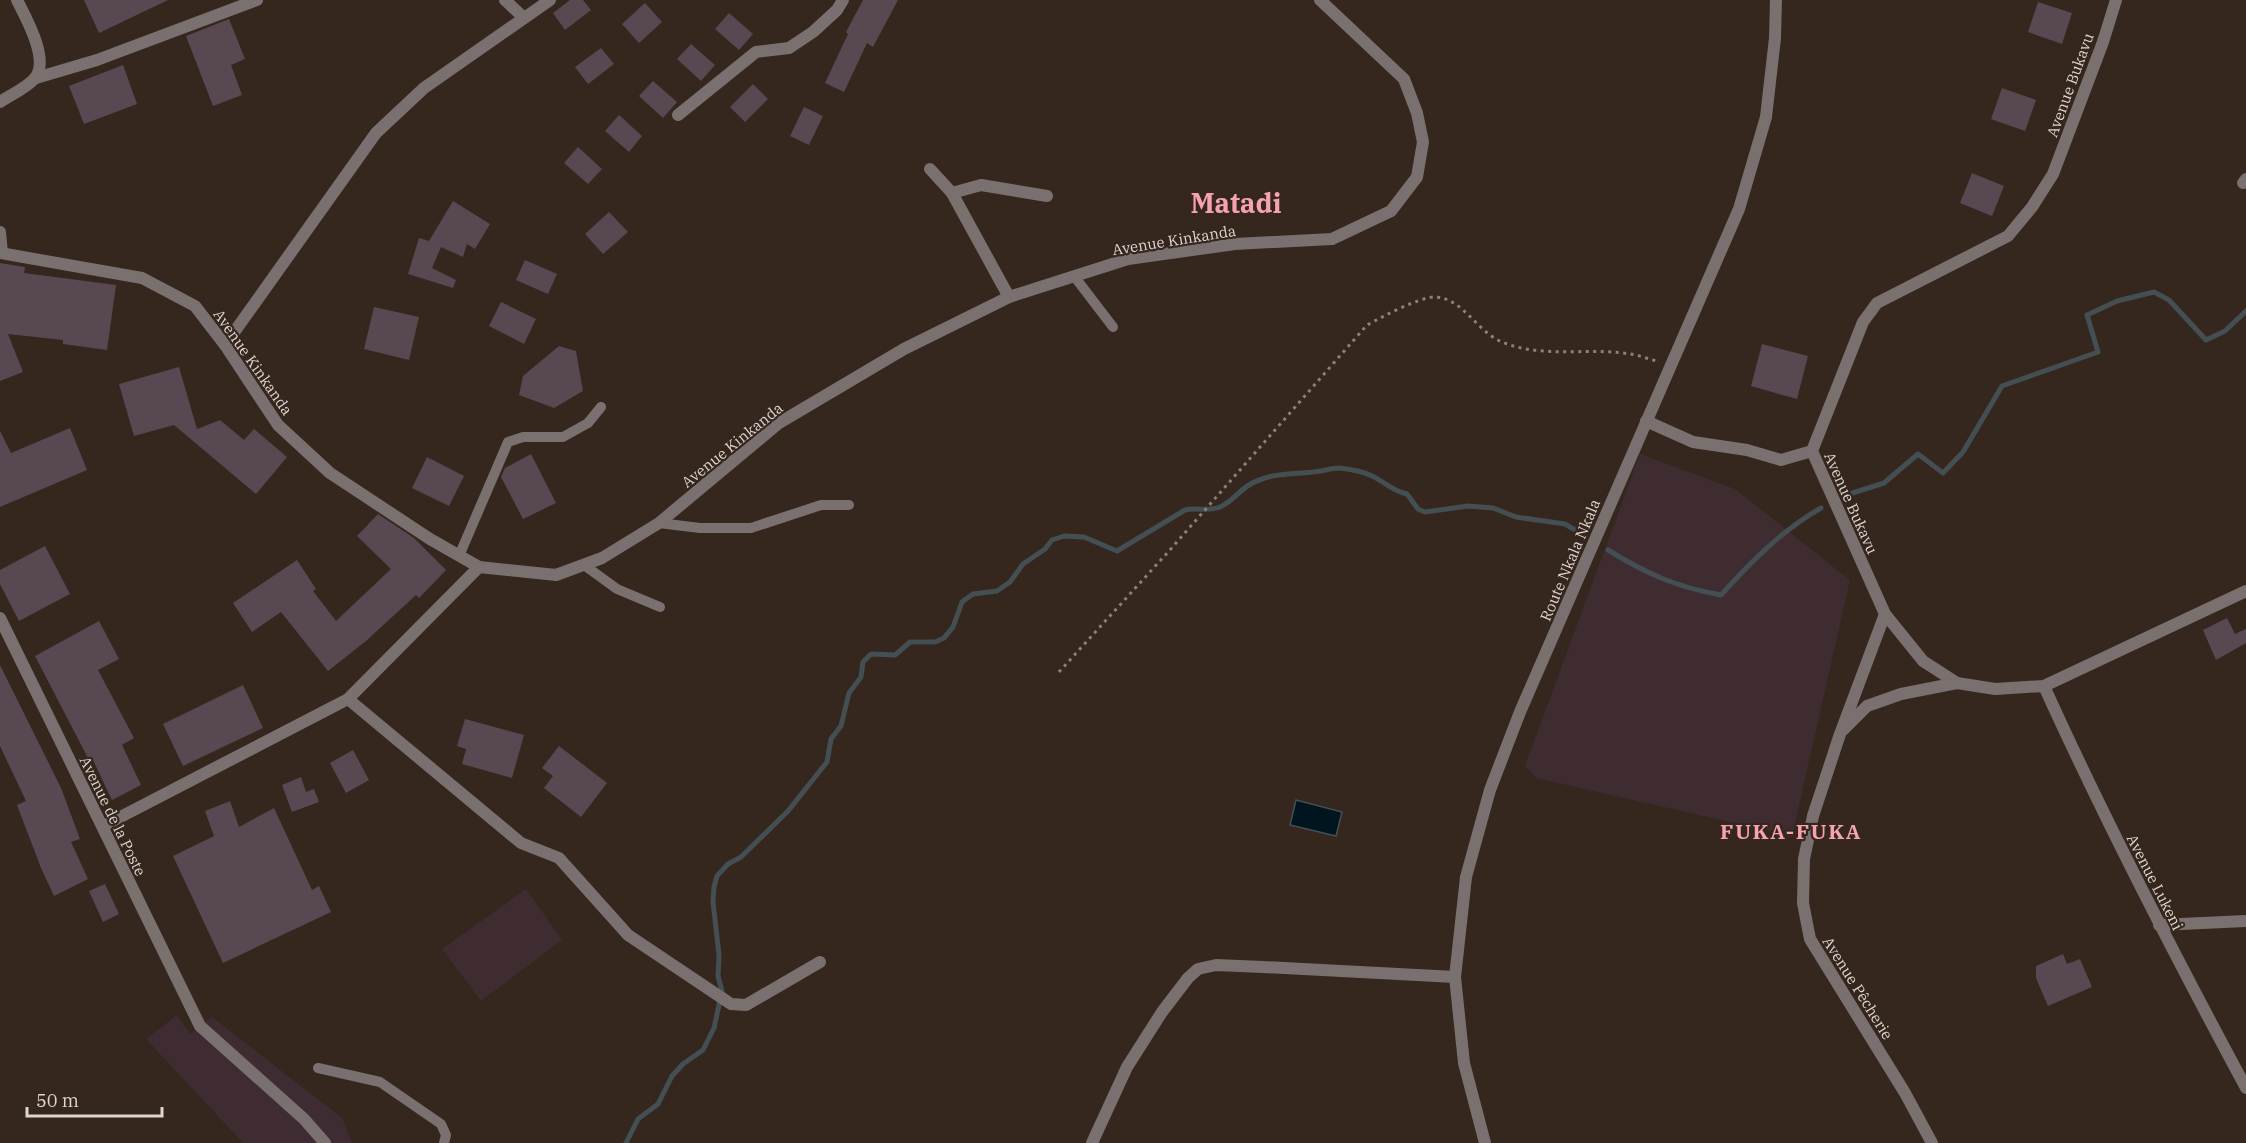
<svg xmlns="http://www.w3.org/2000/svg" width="2246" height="1143" viewBox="0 0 2246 1143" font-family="'IBM Plex Serif',serif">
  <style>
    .commercial { fill: #3f2c31 }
    .industrial { fill: #3f2c33 }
    .water { fill: #00151e; stroke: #434f53; stroke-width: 1.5 }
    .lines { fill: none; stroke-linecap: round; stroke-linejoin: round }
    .stream { stroke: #434f53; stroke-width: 5 }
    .building { fill: #584851 }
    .path { stroke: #8c817a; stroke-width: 3; stroke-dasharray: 3 4.5; stroke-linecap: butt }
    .lane { stroke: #7a7070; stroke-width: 10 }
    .street { stroke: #7a7070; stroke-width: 12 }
    .labels { text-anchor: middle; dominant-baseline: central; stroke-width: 4.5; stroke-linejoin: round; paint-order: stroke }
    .street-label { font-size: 15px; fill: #dfd6d0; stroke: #35271e }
    .district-label { font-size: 21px; font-weight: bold; letter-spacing: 1.5px; fill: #f7a3af; stroke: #35271e }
    .town-label { font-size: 27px; font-weight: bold; fill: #f7a3af; stroke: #35271e }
  </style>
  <rect width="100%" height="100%" fill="#35271e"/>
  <g class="commercial">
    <path d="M1640 454 1735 489 1850 580 1792 836 1536 778 1525 766Z"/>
    <path d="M526 889 562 940 481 1001 442 949Z"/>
  </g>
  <path class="industrial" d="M177 1015 190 1034 212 1017 342 1118 352 1143H243L146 1039Z"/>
  <path class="water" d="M1296 800 1342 812 1336 836 1290 825Z"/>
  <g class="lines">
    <g class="stream">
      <path d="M1843 496 1884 483 1918 454 1943 473 1963 452 2002 386 2098 352 2087 315 2117 301 2154 292 2169 300 2206 340 2225 331 2246 311"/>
      <path d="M1608 550C1647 574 1676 587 1721 595 1751 562 1782 530 1821 508"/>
      <path d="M626 1143 638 1119 658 1104 672 1076 683 1064 703 1050 714 1028 722 991 718 976 719 955 713 902 714 887 717 876 728 864 741 857 788 811 827 762 831 739 841 726 849 693 861 677 863 662 871 654 895 655 910 642H935L944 638 953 627 962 602 973 594 997 591 1010 582 1023 564 1045 549 1052 540 1064 536 1084 537 1117 551 1185 510C1197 507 1208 512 1220 507 1232 502 1239 491 1249 485 1272 471 1296 475 1321 471 1327 470 1332 468 1339 468 1348 469 1362 471 1370 475 1384 481 1392 491 1407 494L1418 509 1425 512 1468 506 1493 508 1516 517 1565 524 1580 533"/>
    </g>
  </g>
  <g class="building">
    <path d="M84 0H168L99 33Z"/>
    <path d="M570 0H583L591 10 565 30 553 13Z"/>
    <path d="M863 0H898L873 47 867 43 844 92 825 83 848 34 846 32Z"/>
    <path d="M2038 2 2072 13 2062 44 2028 32Z"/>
    <path d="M645 3 662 22 639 43 622 24Z"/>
    <path d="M729 13 753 34 739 50 715 29Z"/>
    <path d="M229 19 245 59 231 65 242 95 213 106 186 36Z"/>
    <path d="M691 44 715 65 701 81 677 59Z"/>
    <path d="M601 48 614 64 588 84 575 67Z"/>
    <path d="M123 65 137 104 84 124 69 86Z"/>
    <path d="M653 81 677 102 663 118 639 96Z"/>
    <path d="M753 84 768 99 745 122 730 107Z"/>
    <path d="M2002 88 2036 100 2025 131 1991 119Z"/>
    <path d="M804 107 823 116 809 145 790 136Z"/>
    <path d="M619 115 642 136 629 152 605 131Z"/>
    <path d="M578 147 602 169 588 184 564 163Z"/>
    <path d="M1972 173 2004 186 1992 216 1960 203Z"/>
    <path d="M453 201 490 224 475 249 467 244 463 257 441 247 432 268 456 280 453 288 408 274 419 238 429 241Z"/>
    <path d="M609 212 628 232 603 254 585 234Z"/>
    <path d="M525 260 557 274 548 294 516 280Z"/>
    <path d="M0 263 25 267 24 273 116 285 107 350 63 344V340L8 334 23 372 0 381Z"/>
    <path d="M501 302 536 319 524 344 489 326Z"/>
    <path d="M374 307 419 317 409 360 364 349Z"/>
    <path d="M1762 344 1808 356 1797 399 1751 386Z"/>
    <path d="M559 346 576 351 583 391 554 408 519 395 523 376Z"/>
    <path d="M179 367 197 429 220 420 244 440 254 429 287 457 256 494 174 425 134 436 119 384Z"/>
    <path d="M70 428 87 470 0 507V431L11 453Z"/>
    <path d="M531 454 556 503 523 519 501 477 505 468Z"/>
    <path d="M427 457 464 476 449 506 412 488Z"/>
    <path d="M378 514 414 538 446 570 419 598 416 595 366 641 328 671 281 612 252 632 233 603 297 560 316 589 313 591 336 621 391 569 357 536Z"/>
    <path d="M45 546 70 594 19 621 0 584V570Z"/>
    <path d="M2227 618 2235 634 2246 629V643L2216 660 2203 630Z"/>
    <path d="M99 621 119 659 98 670 134 738 122 745 141 785 112 800 93 760 90 762 35 656Z"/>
    <path d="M0 665 61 788 80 839 71 842 88 879 54 896 41 868 17 805 26 801 0 746Z"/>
    <path d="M243 685 263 728 183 766 163 724Z"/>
    <path d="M465 719 524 735 512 778 462 764 466 749 457 746Z"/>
    <path d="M559 746 607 783 581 817 544 788 553 776 542 768Z"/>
    <path d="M353 750 369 780 346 793 330 763Z"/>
    <path d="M301 777 306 792 314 789 319 802 292 812 282 785Z"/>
    <path d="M230 801 239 827 274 808 312 890 319 886 331 912 223 963 173 856 214 836 205 811Z"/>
    <path d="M105 884 119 914 103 922 89 891Z"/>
    <path d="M2063 954 2067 964 2080 959 2092 987 2048 1006 2036 978V966Z"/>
  </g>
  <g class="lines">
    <path class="path" d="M1059 672 1169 551 1367 325C1382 317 1419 297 1435 297 1463 298 1476 331 1502 342 1542 359 1589 347 1630 354 1639 355 1648 359 1657 361"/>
    <g class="lane">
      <path d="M1074 276 1113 327"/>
      <path d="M659 523 700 528H751L821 505H849"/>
      <path d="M459 556 508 442 523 437H563L588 423 601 407"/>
      <path d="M584 565 617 589 660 607"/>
      <path d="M318 1068 380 1082 441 1124 446 1135 444 1143"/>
    </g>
    <g class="street">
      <path d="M505 0 523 17"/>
      <path d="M2116 0 2103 42 2053 174 2032 207 2008 236 1877 303 1863 322 1812 451 1885 614 1923 661 1957 683 1995 689 2044 686 2246 591"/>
      <path d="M36 78 97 60 257 0"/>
      <path d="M0 102C10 95 27 88 35 78 50 60 26 18 17 0"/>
      <path d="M678 115 756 52 789 48 813 32 837 10 843 0"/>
      <path d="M930 169 952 193 1009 297"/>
      <path d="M2243 183 2246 179"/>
      <path d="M952 193 981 185 1047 196"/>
      <path d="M0 232 2 253"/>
      <path d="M0 253 142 278 195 306 225 345 278 425 330 473 430 539 479 567 556 575 602 558 659 523 779 423 904 349 1009 297 1128 259 1235 244 1332 239 1391 211 1417 177 1423 142 1417 113 1404 79 1320 0"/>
      <path d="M225 345 376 133 424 88 550 0"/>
      <path d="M1646 421 1693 442 1747 450 1781 460 1812 451"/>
      <path d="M1885 614 1840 734 1813 816 1804 859 1803 903 1810 939 1905 1093 1932 1143"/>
      <path d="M0 618 200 1026 304 1119 325 1143"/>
      <path d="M2044 686C2106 823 2175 956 2246 1088"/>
      <path d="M348 699 521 843 559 858 628 935 731 1004 746 1005 820 962"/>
      <path d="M1843 730 1867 706 1901 694 1957 683"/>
      <path d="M103 826 348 699 479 567"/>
      <path d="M2159 925 2246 921"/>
      <path d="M1092 1143 1127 1067 1162 1012 1188 978 1198 969 1216 965 1263 967 1455 977"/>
      <path d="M1485 1143 1464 1063 1455 977 1466 877 1490 790 1520 712 1739 209 1766 117 1775 38 1776 0"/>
    </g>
  </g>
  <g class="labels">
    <g class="street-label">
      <text transform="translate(2070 85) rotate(-70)">Avenue Bukavu</text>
      <text transform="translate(1174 240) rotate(-9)">Avenue Kinkanda</text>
      <text transform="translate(253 362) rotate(55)">Avenue Kinkanda</text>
      <text transform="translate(732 445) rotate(-39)">Avenue Kinkanda</text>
      <text transform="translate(1851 503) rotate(66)">Avenue Bukavu</text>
      <text transform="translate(1570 560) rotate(-67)">Route Nkala Nkala</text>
      <text transform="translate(113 816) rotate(64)">Avenue de la Poste</text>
      <text transform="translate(2155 882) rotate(63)">Avenue Lukeni</text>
      <text transform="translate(1858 988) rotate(58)">Avenue Pêcherie</text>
    </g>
    <g class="district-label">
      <text x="1791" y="831">FUKA-FUKA</text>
    </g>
    <g class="town-label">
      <text x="1236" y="202">Matadi</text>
    </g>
  </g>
  <path d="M27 1107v9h135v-9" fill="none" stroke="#dfd6d0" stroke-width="3"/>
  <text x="36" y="1107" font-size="18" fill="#dfd6d0" stroke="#35271e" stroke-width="4.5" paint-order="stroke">50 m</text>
</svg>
